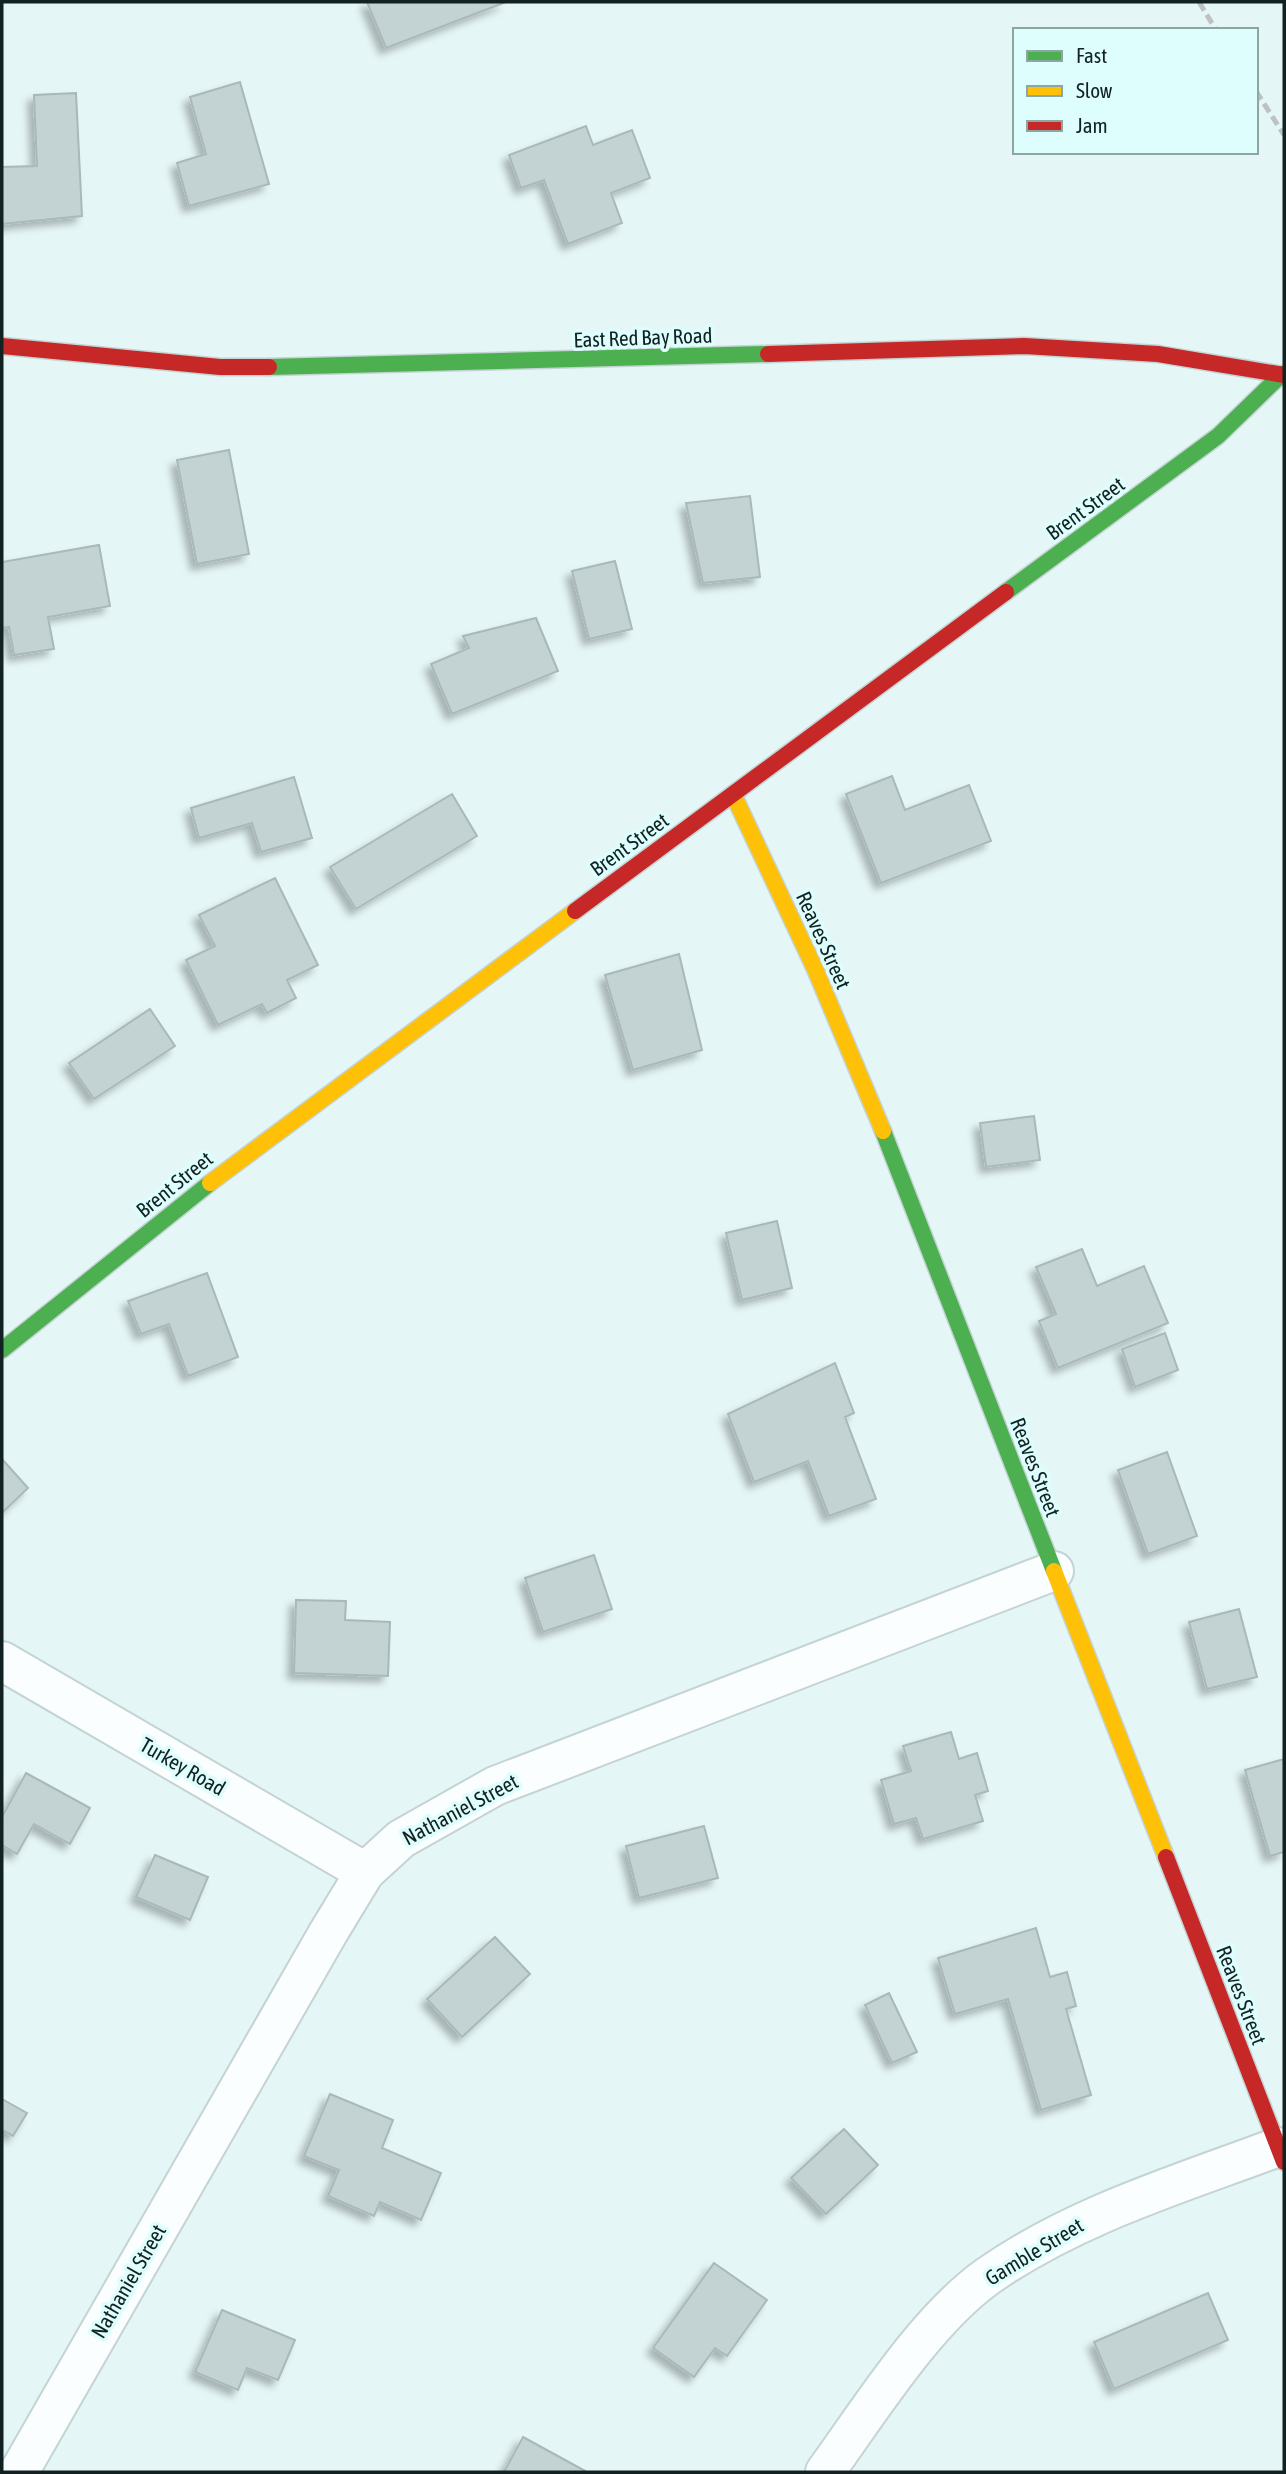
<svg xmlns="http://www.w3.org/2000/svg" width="1286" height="2474" viewBox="0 0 1286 2474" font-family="'Asap Condensed',sans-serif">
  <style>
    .building { fill: #c3d2d2; stroke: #a9b8b8; stroke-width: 2; filter: url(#shadow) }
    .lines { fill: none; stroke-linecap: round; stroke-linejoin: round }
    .street-casing { stroke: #c4d3d3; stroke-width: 42 }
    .fast-casing { stroke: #c4d3d3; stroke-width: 19 }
    .slow-casing { stroke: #c4d3d3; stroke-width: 19 }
    .jam-casing { stroke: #c4d3d3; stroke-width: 19 }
    .street { stroke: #fbfefe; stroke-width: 38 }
    .fast { stroke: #4caf50; stroke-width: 16 }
    .slow { stroke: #ffc107; stroke-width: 16 }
    .jam { stroke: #c62828; stroke-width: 16 }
    .rail { stroke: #bdc1c1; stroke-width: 5; stroke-dasharray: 10 5; stroke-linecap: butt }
    .labels { text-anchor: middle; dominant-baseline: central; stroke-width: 7; stroke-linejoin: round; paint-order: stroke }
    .street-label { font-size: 21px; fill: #122122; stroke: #ddfefd }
  </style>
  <defs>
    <filter id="shadow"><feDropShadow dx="-6" dy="6" stdDeviation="3.5" flood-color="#0004"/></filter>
  </defs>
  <rect width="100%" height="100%" fill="#e5f6f6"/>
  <g class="building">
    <path d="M367 2H506L386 48Z"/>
    <path d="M240 82 269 184 189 206 177 163 206 154 190 97Z"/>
    <path d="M76 93 82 216 2 224V167L37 166 34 95Z"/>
    <path d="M586 126 593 145 632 130 650 178 611 193 622 223 568 244 544 180 521 188 509 155Z"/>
    <path d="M229 450 249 554 197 564 177 460Z"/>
    <path d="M750 496 760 577 703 583 686 503Z"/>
    <path d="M99 545 110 606 48 617 54 649 14 655 9 627 2 628V562Z"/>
    <path d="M615 561 632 629 589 639 572 571Z"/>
    <path d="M536 618 558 671 452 714 431 664 469 648 463 636Z"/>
    <path d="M892 776 905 810 969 785 991 841 881 883 846 794Z"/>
    <path d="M294 777 312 838 261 852 252 823 199 838 191 808Z"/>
    <path d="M452 794 477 836 356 909 330 867Z"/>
    <path d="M275 878 318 965 287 980 296 998 267 1013 262 1004 218 1025 186 960 215 946 199 915Z"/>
    <path d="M679 954 702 1050 633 1070 605 975Z"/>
    <path d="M150 1009 175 1046 94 1099 69 1063Z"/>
    <path d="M1034 1116 1040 1160 986 1167 980 1123Z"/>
    <path d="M777 1221 792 1288 742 1300 726 1233Z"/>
    <path d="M1082 1249 1097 1286 1144 1266 1168 1323 1058 1368 1039 1321 1056 1314 1036 1267Z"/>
    <path d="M207 1273 238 1357 188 1376 169 1324 141 1334 128 1301Z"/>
    <path d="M1165 1333 1178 1370 1135 1387 1122 1349Z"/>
    <path d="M835 1363 854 1413 845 1417 876 1499 829 1516 808 1461 754 1482 728 1414Z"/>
    <path d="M1167 1452 1197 1536 1148 1554 1118 1470Z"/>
    <path d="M2 1459 28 1488 2 1513Z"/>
    <path d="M594 1555 612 1609 543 1632 525 1578Z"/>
    <path d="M296 1600 346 1601 345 1620 390 1622 388 1676 294 1673Z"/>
    <path d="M1239 1609 1257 1677 1207 1689 1189 1622Z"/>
    <path d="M951 1732 959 1759 977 1753 988 1791 975 1795 983 1821 923 1839 916 1818 894 1824 881 1780 911 1771 903 1746Z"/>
    <path d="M1284 1759V1852L1270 1856 1245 1770Z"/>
    <path d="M26 1773 90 1808 70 1844 34 1824 17 1854 2 1845V1817Z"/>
    <path d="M704 1826 718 1878 639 1898 626 1846Z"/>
    <path d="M155 1855 208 1877 190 1920 136 1897Z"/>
    <path d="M1036 1928 1050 1977 1067 1972 1076 2006 1066 2009 1091 2095 1041 2110 1008 1999 955 2014 938 1958Z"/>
    <path d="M495 1937 530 1974 462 2037 427 1999Z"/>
    <path d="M889 1993 917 2052 892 2063 865 2005Z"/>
    <path d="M330 2094 393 2120 382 2148 441 2173 421 2220 380 2202 374 2216 328 2196 339 2170 304 2156Z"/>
    <path d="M2 2099 27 2113 13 2136 2 2130Z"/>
    <path d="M844 2129 878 2165 826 2214 791 2178Z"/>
    <path d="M714 2263 767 2300 727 2356 715 2348 694 2377 653 2348Z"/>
    <path d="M1208 2293 1228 2340 1114 2389 1094 2342Z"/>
    <path d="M222 2310 295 2340 278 2380 247 2368 238 2390 195 2372Z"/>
    <path d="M523 2437 587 2472H504Z"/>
  </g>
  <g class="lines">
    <defs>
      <g id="street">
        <path d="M2 1661 365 1872"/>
        <path d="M19 2472 328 1933 365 1872 401 1839 495 1786 1054 1571"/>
        <path d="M825 2472C870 2410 925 2321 988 2276 1075 2215 1180 2184 1278 2147"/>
      </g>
      <g id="fast">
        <path d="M269 367 768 354"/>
        <path d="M1006 592 1218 436 1282 374"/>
        <path d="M883 1131 1054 1571"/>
        <path d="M2 1350 210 1183"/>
      </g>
      <g id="slow">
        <path d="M733 794 815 969 883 1131"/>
        <path d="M210 1183 575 911"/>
        <path d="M1054 1571 1166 1857"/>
      </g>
      <g id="jam">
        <path d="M2 346 220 367H269"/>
        <path d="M768 354 1024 346 1158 354 1284 375"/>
        <path d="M575 911 1006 592"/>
        <path d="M1166 1857 1284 2162"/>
      </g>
    </defs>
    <use href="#street" class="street-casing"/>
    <use href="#fast" class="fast-casing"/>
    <use href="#slow" class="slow-casing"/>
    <use href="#jam" class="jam-casing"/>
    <use href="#street" class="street"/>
    <use href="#fast" class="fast"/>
    <use href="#slow" class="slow"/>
    <use href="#jam" class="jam"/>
    <g class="rail">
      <path d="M1199 2 1216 30"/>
      <path d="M1256 91 1284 135"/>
    </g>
  </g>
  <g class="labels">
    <g class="street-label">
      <text transform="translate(643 337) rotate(-2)">East Red Bay Road</text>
      <text transform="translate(1085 508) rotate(-36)">Brent Street</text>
      <text transform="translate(629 844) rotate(-36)">Brent Street</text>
      <text transform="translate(824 940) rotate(66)">Reaves Street</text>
      <text transform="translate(174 1184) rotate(-39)">Brent Street</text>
      <text transform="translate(1036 1467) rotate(69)">Reaves Street</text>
      <text transform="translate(183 1766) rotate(30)">Turkey Road</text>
      <text transform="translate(460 1809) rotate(-28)">Nathaniel Street</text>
      <text transform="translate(1242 1995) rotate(69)">Reaves Street</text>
      <text transform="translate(1034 2251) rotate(-31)">Gamble Street</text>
      <text transform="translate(128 2281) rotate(-60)">Nathaniel Street</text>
    </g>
  </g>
  <rect width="1286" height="2474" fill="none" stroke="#122122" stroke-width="7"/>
  <rect x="1013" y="28" width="245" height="126" fill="#ddfefd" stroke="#8ca6a5" stroke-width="2"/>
  <rect x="1027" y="51" width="35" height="10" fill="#4caf50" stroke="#8ca6a5" stroke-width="2"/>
  <text x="1076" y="63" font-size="21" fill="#122122">Fast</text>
  <rect x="1027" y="86" width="35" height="10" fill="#ffc107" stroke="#8ca6a5" stroke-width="2"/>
  <text x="1076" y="98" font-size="21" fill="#122122">Slow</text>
  <rect x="1027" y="121" width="35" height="10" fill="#c62828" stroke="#8ca6a5" stroke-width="2"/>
  <text x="1076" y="133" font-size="21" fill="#122122">Jam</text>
</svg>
